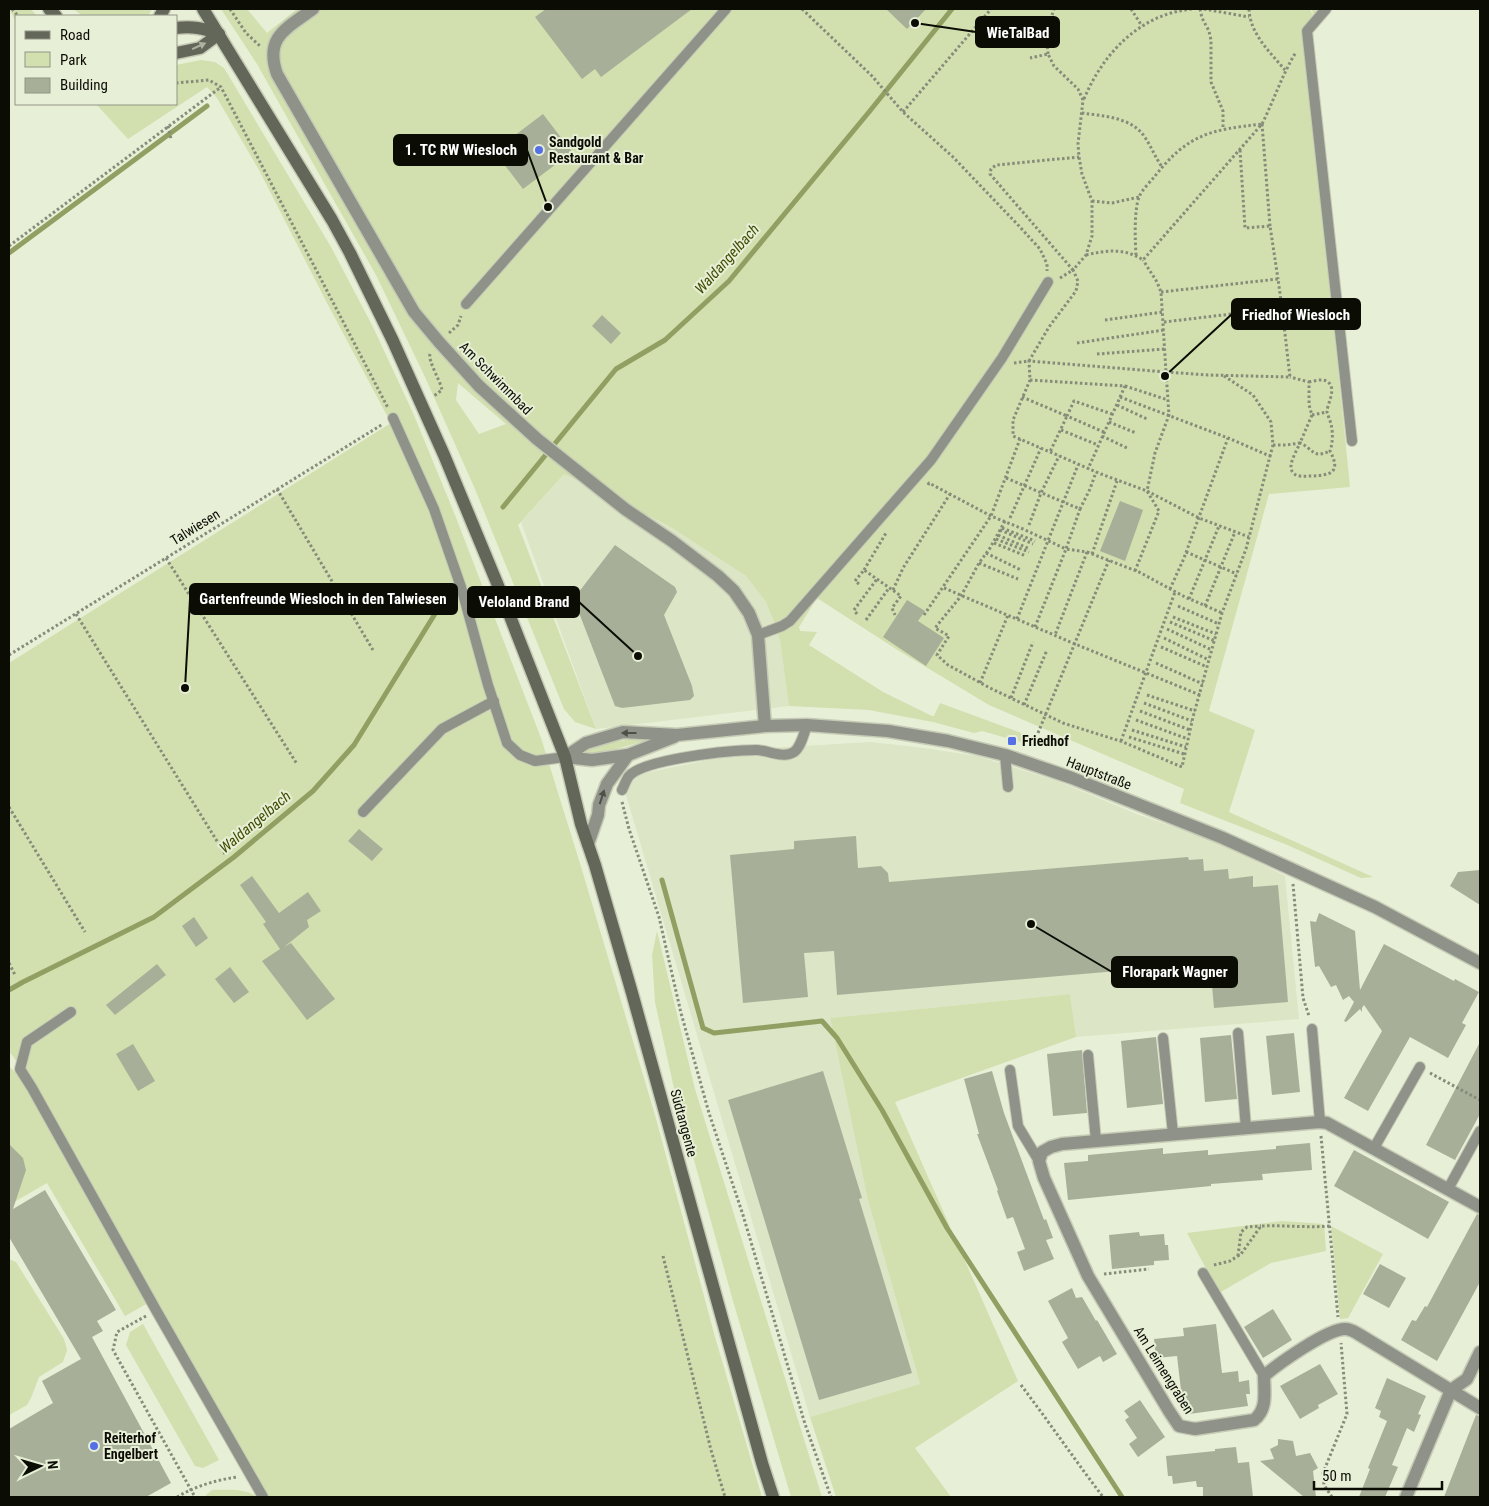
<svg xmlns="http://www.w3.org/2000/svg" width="1489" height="1506" viewBox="0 0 1489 1506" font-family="'Roboto Condensed',sans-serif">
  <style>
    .built { fill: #dce5c5 }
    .green { fill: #d2dfae; fill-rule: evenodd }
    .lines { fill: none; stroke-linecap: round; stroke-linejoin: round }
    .stream { stroke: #91a062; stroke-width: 5 }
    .building { fill: #a8af98 }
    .service-casing { stroke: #c5cbb5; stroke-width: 12 }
    .minor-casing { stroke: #c5cbb5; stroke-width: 15 }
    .tertiary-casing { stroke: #c5cbb5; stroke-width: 15 }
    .secondary-casing { stroke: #c5cbb5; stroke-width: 15 }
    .path { stroke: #868b7a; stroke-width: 3; stroke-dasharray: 2.5 2.5; stroke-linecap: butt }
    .service { stroke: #8f9288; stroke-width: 10 }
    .minor { stroke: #8f9288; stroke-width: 12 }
    .tertiary { stroke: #8f9288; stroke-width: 12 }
    .secondary { stroke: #636759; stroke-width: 12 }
    .oneway { fill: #acb29e }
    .oneway2 { fill: #4d5046 }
    .poi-dot { fill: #5570e6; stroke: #e8efd7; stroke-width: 2 }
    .labels { text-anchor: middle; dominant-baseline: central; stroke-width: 4; stroke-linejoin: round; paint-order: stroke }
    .poi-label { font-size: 14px; font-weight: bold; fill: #0b0d05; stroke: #e8efd7; text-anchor: start }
    .street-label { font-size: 14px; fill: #0b0d05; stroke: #e8efd7 }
    .water-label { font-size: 15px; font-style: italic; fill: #3f4c00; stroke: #e8efd7 }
    .leader { fill: none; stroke: #0b0d05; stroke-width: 2 }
    .callout-dot { fill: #0b0d05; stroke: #e8efd7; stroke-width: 2 }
    .callout { fill: #0b0d05; stroke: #0b0d05; stroke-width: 2 }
    .callout-label { font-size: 15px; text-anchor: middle; font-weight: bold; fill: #fff }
  </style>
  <rect width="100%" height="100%" fill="#e8efd7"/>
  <g class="built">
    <path d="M564 474 669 526 746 576 766 602 774 622 780 640 789 706 596 729 521 522Z"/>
    <path d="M871 742 924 748 977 756 1016 768 1060 782 1139 815 1218 842 1285 876 1299 1019 1076 1037 1070 994 830 1018 868 1200 920 1384 810 1417 626 795 630 776 767 748Z"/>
  </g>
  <g class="green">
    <path d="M9 9H31L37 16H16V21Z"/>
    <path d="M73 9H152L148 16H83Z"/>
    <path d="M221 9H247L267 33 297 9H1310L1313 16 1312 9H1322L1305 42 1350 487 1269 494 1209 711 1255 730 1229 812 1373 877 1361 878 1285 844 1180 803 1184 789 989 705 896 649 817 598 799 627 800 631 817 632 809 645 883 692 932 716H934L940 703 1024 734 1021 742 982 731 974 733 933 722 869 710 789 706 780 640 774 622 766 602 746 576 669 526 564 474 518 525 596 729 575 722 564 709 475 489 425 377 376 275 257 64ZM458 383 506 424 479 434 456 400Z"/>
    <path d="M201 60 215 62 224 68 331 247 373 327 413 413 455 515 541 738 582 870 655 1115 715 1337 762 1497H267L35 1087 9 1051V663L391 423 327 303 259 170 217 98 207 87 128 139 96 104H176V65Z"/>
    <path d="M647 737 648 740 599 754H585V751L590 745Z"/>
    <path d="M657 931 695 1089 822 1497H791L733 1301 673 1084 655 1002 652 955Z"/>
    <path d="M1070 994 1076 1037 895 1102 1018 1381 915 1448 951 1497H836L810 1417 920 1384 868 1200 830 1018Z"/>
    <path d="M9 1066 19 1076 148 1303 125 1316 47 1183 9 1205Z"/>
    <path d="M1282 1221 1324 1224 1326 1251 1271 1263 1219 1293 1187 1233Z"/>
    <path d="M1331 1226 1383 1254 1348 1318 1340 1319Z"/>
    <path d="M9 1259 16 1262 64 1339 67 1350 63 1362 39 1377 31 1398 27 1405 9 1415Z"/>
    <path d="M143 1324 219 1460 203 1468 195 1466 126 1345 130 1332Z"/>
    <path d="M212 1490C227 1490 245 1488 257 1497H207L206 1495Z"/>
  </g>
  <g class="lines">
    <g class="stream">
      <path d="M9 253 207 106"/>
      <path d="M503 507 616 369 665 340 729 281 869 112 952 9"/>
      <path d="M662 880 703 1028 714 1033 822 1021 837 1038 882 1110 947 1228 1122 1497"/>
      <path d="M9 990 23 982 154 917 234 857 313 791 354 745 446 596"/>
    </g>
  </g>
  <g class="building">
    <path d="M546 9H692L601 77 595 69 582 79 535 17Z"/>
    <path d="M886 9H926L907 29Z"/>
    <path d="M543 114 572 152 523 189 494 151Z"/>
    <path d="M602 315 621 333 611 344 592 326Z"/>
    <path d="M1120 501 1143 510 1125 561 1100 551Z"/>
    <path d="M615 545 675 587 677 592 664 615 692 686 694 696 690 700 622 708 615 706 576 605 575 597Z"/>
    <path d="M907 600 925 611 918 621 944 638 926 666 883 637Z"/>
    <path d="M359 829 383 849 372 861 348 841Z"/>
    <path d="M856 836 858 868 881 866 888 873 889 882 1188 857 1189 860 1203 859 1204 871 1228 869 1229 879 1253 876V887L1278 885 1288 1002 1214 1008 1210 963 837 995 834 951 804 953 808 997 743 1003 730 855 794 849V841Z"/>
    <path d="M1480 870V905L1450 886 1458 872Z"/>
    <path d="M252 876 279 913 308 892 321 911 307 920 309 927 284 947 291 943 335 999 307 1020 262 961 280 949 263 924 266 922 240 885Z"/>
    <path d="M1319 913 1355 931 1360 990 1384 944 1454 981 1455 979 1479 992 1462 1023 1466 1025 1448 1058 1410 1037 1368 1111 1344 1098 1382 1031 1364 1005 1362 1008V1012L1360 1009 1346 1022 1344 1021 1354 1002 1349 996 1343 1000 1336 985 1331 987 1319 966 1315 967 1310 921 1316 922Z"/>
    <path d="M194 917 208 938 196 947 182 926Z"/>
    <path d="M157 964 166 975 115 1015 106 1005Z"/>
    <path d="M230 967 249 992 234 1003 215 979Z"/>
    <path d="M1294 1033 1300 1092 1272 1095 1266 1036Z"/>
    <path d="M1231 1035 1237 1099 1205 1102 1200 1038Z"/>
    <path d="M1156 1037 1163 1104 1127 1108 1121 1041Z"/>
    <path d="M1480 1042V1114L1455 1160 1426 1145Z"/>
    <path d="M133 1044 155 1081 138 1091 116 1054Z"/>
    <path d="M1082 1050 1087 1113 1053 1116 1047 1054Z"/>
    <path d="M823 1071 862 1198 859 1199 912 1373 819 1400 728 1100Z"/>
    <path d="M992 1071 1004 1113 1044 1220 1046 1219 1053 1238 1046 1240 1054 1259 1024 1271 1017 1252 1025 1249 1013 1217 1007 1219 997 1191 998 1190 977 1134H979L964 1079Z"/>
    <path d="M1310 1143 1312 1170 1262 1174 1263 1180 1211 1184V1186L1068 1200 1064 1163 1088 1161V1155L1163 1148V1154L1208 1150V1155L1276 1149V1146Z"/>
    <path d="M9 1144 23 1158 26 1170 13 1209 45 1190 116 1310 97 1321 103 1331 92 1337 171 1483 146 1497H9V1429L53 1403 42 1381 81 1359 9 1237Z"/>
    <path d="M1354 1150 1449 1202 1428 1239 1334 1186Z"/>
    <path d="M1477 1214 1480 1215V1282L1437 1361 1401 1340 1412 1320 1416 1321 1425 1306 1427 1307Z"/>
    <path d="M1139 1232 1140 1236 1164 1234 1165 1245H1168L1169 1260 1154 1261V1265L1112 1269 1109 1235Z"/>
    <path d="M1380 1264 1406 1278 1389 1308 1363 1294Z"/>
    <path d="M1072 1288 1076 1298 1082 1297 1096 1321 1097 1320 1117 1354 1103 1362 1100 1356 1078 1369 1062 1342 1068 1338 1048 1301Z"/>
    <path d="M1273 1309 1292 1340 1263 1358 1244 1327Z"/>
    <path d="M1216 1324 1222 1373 1238 1371 1239 1382 1249 1380 1250 1394H1246L1248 1406 1189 1414 1187 1398 1182 1399 1177 1356 1156 1358 1154 1339 1184 1336 1183 1328Z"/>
    <path d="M1320 1364 1338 1394 1318 1405 1319 1408 1300 1419 1280 1386Z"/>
    <path d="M1387 1378 1426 1396 1418 1414 1421 1415 1414 1432 1407 1428 1392 1465 1398 1467 1385 1497H1359L1370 1469 1368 1468 1387 1421 1379 1417 1381 1411 1375 1408Z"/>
    <path d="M1140 1400 1165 1437 1138 1457 1129 1444 1137 1438 1125 1420 1129 1417 1124 1411Z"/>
    <path d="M1476 1415 1480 1416V1497H1444Z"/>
    <path d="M1278 1439 1293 1441 1296 1456 1310 1453 1318 1468 1313 1471 1316 1497H1304L1260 1461 1274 1459 1270 1449 1278 1445Z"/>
    <path d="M1236 1447 1238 1463 1249 1462 1253 1497H1203V1487H1197L1196 1481 1173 1484 1172 1476H1168L1166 1456 1215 1451V1449Z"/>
  </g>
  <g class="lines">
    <defs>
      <g id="service">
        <path d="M1326 9 1307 31 1352 441"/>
        <path d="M466 304 726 9"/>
        <path d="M393 418 434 509 461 587 488 685 507 743 520 755 535 761 565 757"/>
        <path d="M758 635 782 626 790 621 931 460 1002 358 1048 282"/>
        <path d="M1005 755 1008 787"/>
        <path d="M622 790C624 786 626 780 629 776 644 759 732 750 756 750 768 750 783 759 794 752 801 747 804 733 807 725"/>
        <path d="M363 812 442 729 494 701"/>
        <path d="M71 1012 27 1042 20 1069 32 1088 156 1310 263 1497"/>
        <path d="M1312 1029 1320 1122"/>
        <path d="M1238 1033 1246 1128"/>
        <path d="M1163 1038 1173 1134"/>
        <path d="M1088 1055 1096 1141"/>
        <path d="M1010 1070 1018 1126 1039 1161"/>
        <path d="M1374 1148 1420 1067"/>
        <path d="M1448 1189 1480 1131"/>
        <path d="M1203 1273 1264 1376"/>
      </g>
      <g id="minor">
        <path d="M313 9C287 28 264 37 277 74L414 312 439 342 479 386 537 439 625 509 672 541 718 576 734 591 749 613 758 635 765 726"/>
        <path d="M1480 1207 1327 1123 1320 1122 1062 1144 1051 1147 1042 1152 1039 1161 1044 1178 1088 1276 1169 1411 1179 1426 1195 1429 1254 1420C1268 1409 1264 1392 1264 1376 1278 1364 1327 1329 1345 1329 1351 1329 1355 1332 1360 1335L1480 1408"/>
        <path d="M1406 1497 1451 1390 1467 1379 1480 1352"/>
      </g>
      <g id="tertiary">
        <path d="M565 757 586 743 623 732 677 735 765 726 807 725 888 731 948 741 1005 755 1072 778 1223 838 1375 907 1480 963"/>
        <path d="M565 757 592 760 628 755 674 737"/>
        <path d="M588 844 598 815 599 805 607 784 628 755"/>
      </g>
      <g id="secondary">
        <path d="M49 9 56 16"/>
        <path d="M203 9 332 220 350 253 393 341 444 455 497 583 565 757 581 824 595 865 632 993 762 1463 773 1497"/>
        <path d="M160 16 164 9"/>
        <path d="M176 28C192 26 203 28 219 34"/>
        <path d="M176 53 200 48 219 34"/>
      </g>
    </defs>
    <use href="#service" class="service-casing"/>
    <use href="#minor" class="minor-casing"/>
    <use href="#tertiary" class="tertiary-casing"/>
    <use href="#secondary" class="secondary-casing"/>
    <g class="path">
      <path d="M12 9 18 16"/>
      <path d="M230 9 246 33 260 46"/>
      <path d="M802 9 872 76 903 112 953 157 1019 226 1040 249 1047 264V271"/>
      <path d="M1131 9 1142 26"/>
      <path d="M1200 9 1202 18 1209 31 1211 40V82L1223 111V128"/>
      <path d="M1204 9 1249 17"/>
      <path d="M1249 9C1250 34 1270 52 1285 70"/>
      <path d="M1048 54 1046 33 1054 9"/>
      <path d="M176 83 209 80 221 87 388 408"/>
      <path d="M1084 99C1103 53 1141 13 1193 9"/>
      <path d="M903 112 991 9"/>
      <path d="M1082 113C1102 116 1131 117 1144 136 1151 146 1155 157 1162 167"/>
      <path d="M1262 124 1270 226"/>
      <path d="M168 126 171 139"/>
      <path d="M1240 150 1245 228 1270 226 1278 279"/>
      <path d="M1092 201 1112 203 1139 197"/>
      <path d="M9 246 221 87"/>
      <path d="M1086 255C1107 250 1125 248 1143 260L1262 124C1274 100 1282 75 1296 52"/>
      <path d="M1136 255C1135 239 1134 211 1139 197 1142 190 1150 182 1155 176 1189 133 1211 130 1262 124"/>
      <path d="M1060 278 1073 270 990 174 991 169 996 165 1079 157"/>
      <path d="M1161 292 1278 279 1282 308"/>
      <path d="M1105 320 1163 312"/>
      <path d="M1164 322 1282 308 1290 377 1208 375 1166 372 1169 415 1155 453 1147 491 1199 518 1249 537"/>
      <path d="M449 333 458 325 461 316"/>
      <path d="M1077 343 1164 330"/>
      <path d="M430 354C428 361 440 380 442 390L434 396"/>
      <path d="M1097 354 1165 349"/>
      <path d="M1014 363 1029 361 1049 327 1076 291 1078 281 1073 270 1086 255 1092 236V201L1082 174 1079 157 1078 144 1083 100 1078 89 1054 66 1048 54 1030 58"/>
      <path d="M1224 376 1253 395 1271 422 1273 445 1270 456"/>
      <path d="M1030 380 1125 386 1088 469"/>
      <path d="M1309 382C1314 381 1323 378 1328 382 1337 389 1327 404 1327 412 1328 416 1330 420 1331 424 1333 433 1333 442 1330 451 1341 472 1332 475 1312 476 1307 476 1301 477 1296 475 1294 474 1292 472 1291 469 1290 461 1297 450 1300 443 1314 449 1312 459 1330 451"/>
      <path d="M1125 386 1168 400"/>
      <path d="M1022 397 1067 416 1050 452"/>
      <path d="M1120 397 1228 438 1184 558 1170 589"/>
      <path d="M1117 405 1147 419"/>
      <path d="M1312 415 1327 412"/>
      <path d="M1109 422 1136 433"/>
      <path d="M1061 430 1098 445"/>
      <path d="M1104 432 1067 416 1074 401 1112 414"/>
      <path d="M1102 436 1127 448"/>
      <path d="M1273 445H1286L1300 443 1312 415 1309 405V382L1290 377"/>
      <path d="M1006 478 1080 509 1090 489 1096 472"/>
      <path d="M928 485 929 483 991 516 1023 529 1066 549 1080 509"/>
      <path d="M277 489 373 650"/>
      <path d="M1010 518 1041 448"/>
      <path d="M1005 521 990 548 979 563 961 596 935 628 949 636 937 655 948 665 990 688 1063 723 1123 742 1182 767 1193 717 1222 613 1246 549 1270 456 1228 438"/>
      <path d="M1029 525 1041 493 1059 456"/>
      <path d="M1002 528 1035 541"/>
      <path d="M1000 530 1033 544"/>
      <path d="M998 535 1030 549"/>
      <path d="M996 539 1029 552"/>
      <path d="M994 543 1026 556"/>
      <path d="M1087 552 1139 572 1185 597 1222 613"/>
      <path d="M1186 552 1237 574"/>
      <path d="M986 553 1021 570"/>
      <path d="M1092 554 1117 481"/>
      <path d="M166 558 297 764"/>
      <path d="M979 563 1018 579"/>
      <path d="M864 570 886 533"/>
      <path d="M1135 571 1159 511 1147 491 1101 474 1013 436V420L1030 380 1029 361 1166 372 1161 292 1157 282 1143 260"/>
      <path d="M859 584 855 581 864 570 901 596 892 608 895 615"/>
      <path d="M944 588 1075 644 1200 695"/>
      <path d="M893 590 903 568 950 494"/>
      <path d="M1189 599 1219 526"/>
      <path d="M1178 606 1219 624"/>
      <path d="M1205 606 1235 532"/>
      <path d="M76 614 225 854"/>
      <path d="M857 614 854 610 877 579"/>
      <path d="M924 615 991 516 1020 439"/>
      <path d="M1173 617 1216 634"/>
      <path d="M1017 619 1078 465"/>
      <path d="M866 620 889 588"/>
      <path d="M1170 622 1215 641"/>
      <path d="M1035 627 1066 549 1087 552 1055 635"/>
      <path d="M1167 629 1212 650"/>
      <path d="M1164 638 1209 660"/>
      <path d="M1161 647 1207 667"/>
      <path d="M9 655 383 424"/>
      <path d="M1156 663 1203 684"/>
      <path d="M980 683 1008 615"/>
      <path d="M1147 695 1195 711"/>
      <path d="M1011 698 1033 642"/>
      <path d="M1144 703 1192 721"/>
      <path d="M1024 705 1047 650"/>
      <path d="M1140 711 1190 730"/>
      <path d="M1136 720 1188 739"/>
      <path d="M1132 730 1186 747"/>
      <path d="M1038 733 1109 560"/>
      <path d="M1129 737 1184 754"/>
      <path d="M1121 741 1175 592"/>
      <path d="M622 802 629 829 659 917 681 1013 709 1113 743 1215 805 1424 831 1497"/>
      <path d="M9 807 85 932"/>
      <path d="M1293 884 1303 998 1309 1016"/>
      <path d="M9 963 15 975"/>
      <path d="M1430 1073 1480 1100"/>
      <path d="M1321 1136 1338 1317"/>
      <path d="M663 1256 711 1450 725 1497"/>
      <path d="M1238 1256 1241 1232 1247 1227 1261 1226"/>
      <path d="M1214 1265 1230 1261 1241 1254 1261 1226C1284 1225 1307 1228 1330 1226"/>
      <path d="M1104 1274 1149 1269"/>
      <path d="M146 1316 117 1332 113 1350 195 1497"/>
      <path d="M1021 1385C1049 1422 1075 1460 1103 1497"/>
      <path d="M177 1497C196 1486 216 1480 237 1477"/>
      <path d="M1332 1497 1324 1485 1323 1473 1347 1414 1341 1343"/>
    </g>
    <use href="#service" class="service"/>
    <use href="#minor" class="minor"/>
    <use href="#tertiary" class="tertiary"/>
    <use href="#secondary" class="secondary"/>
  </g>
  <defs><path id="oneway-solid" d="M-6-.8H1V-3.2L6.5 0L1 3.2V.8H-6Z" transform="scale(1.25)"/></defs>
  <use class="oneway" href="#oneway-solid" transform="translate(199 46) rotate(-24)"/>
  <g class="oneway2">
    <use href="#oneway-solid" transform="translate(629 733) rotate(-180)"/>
    <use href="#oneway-solid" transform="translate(602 797) rotate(-72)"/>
  </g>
  <g class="poi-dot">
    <circle cx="539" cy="150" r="5"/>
    <rect x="1007" y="736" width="10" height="10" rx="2.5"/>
    <circle cx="94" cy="1446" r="5"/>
  </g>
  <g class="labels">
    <g class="poi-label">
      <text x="549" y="142">Sandgold<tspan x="549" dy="16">Restaurant &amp; Bar</tspan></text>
      <text x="1022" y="741">Friedhof</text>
      <text x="104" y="1438">Reiterhof<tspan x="104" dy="16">Engelbert</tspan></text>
    </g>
    <g class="street-label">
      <text transform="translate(496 378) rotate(45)">Am Schwimmbad</text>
      <text transform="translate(195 527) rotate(-32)">Talwiesen</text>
      <text transform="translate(1099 773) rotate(21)">Hauptstraße</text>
      <text transform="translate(684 1123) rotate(75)">Südtangente</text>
      <text transform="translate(1164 1370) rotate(58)">Am Leimengraben</text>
    </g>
    <g class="water-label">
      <text transform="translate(727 259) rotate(-48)">Waldangelbach</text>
      <text transform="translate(255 822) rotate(-40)">Waldangelbach</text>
    </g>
  </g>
  <path class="leader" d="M915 23L976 32M548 207L527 150M1165 376L1232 314M185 688L190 599M638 656L579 602M1031 924L1112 972"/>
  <g class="callout-dot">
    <circle cx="915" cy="23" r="5"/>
    <circle cx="548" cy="207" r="5"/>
    <circle cx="1165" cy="376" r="5"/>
    <circle cx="185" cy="688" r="5"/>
    <circle cx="638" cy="656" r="5"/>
    <circle cx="1031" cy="924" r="5"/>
  </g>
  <g class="callout">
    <rect x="976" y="17" width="83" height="30" rx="5"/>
    <rect x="394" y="135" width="133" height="30" rx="5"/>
    <rect x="1232" y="299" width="128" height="30" rx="5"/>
    <rect x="190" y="584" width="267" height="30" rx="5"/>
    <rect x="468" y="587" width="111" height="30" rx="5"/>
    <rect x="1112" y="957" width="125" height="30" rx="5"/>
  </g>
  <g class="callout-label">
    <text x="1018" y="38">WieTalBad</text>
    <text x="461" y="155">1. TC RW Wiesloch</text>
    <text x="1296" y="320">Friedhof Wiesloch</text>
    <text x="323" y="604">Gartenfreunde Wiesloch in den Talwiesen</text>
    <text x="524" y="607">Veloland Brand</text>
    <text x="1175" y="977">Florapark Wagner</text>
  </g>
  <rect width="1489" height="1506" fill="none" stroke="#0b0d05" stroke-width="20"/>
  <rect x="15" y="15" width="162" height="90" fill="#e8efd7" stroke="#909583"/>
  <rect x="25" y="31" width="25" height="8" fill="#636759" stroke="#909583"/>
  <text x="60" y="40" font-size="15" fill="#0b0d05">Road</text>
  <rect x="25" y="52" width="25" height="15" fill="#d2dfae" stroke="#909583"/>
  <text x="60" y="65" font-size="15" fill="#0b0d05">Park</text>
  <rect x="25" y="78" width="25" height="15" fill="#a8af98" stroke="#909583"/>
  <text x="60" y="90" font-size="15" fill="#0b0d05">Building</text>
  <g transform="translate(40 1466) rotate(85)" stroke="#e8efd7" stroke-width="4" paint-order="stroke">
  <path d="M0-4L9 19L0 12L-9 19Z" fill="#0b0d05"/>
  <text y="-8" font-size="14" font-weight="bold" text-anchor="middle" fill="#0b0d05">N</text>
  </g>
  <path d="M1314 1481v8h128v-8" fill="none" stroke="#0b0d05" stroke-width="2.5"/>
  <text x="1322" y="1481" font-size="15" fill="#0b0d05" stroke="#e8efd7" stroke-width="4" paint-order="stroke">50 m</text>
</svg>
